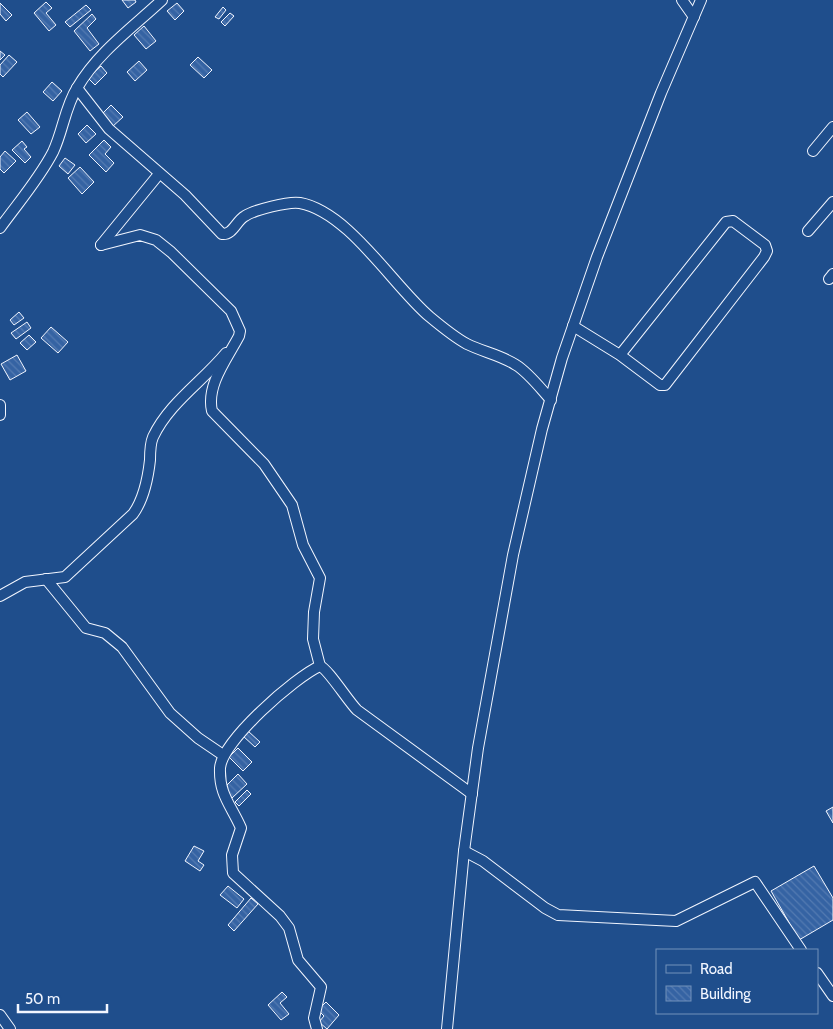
<svg xmlns="http://www.w3.org/2000/svg" width="833" height="1029" viewBox="0 0 833 1029" font-family="Cabin,sans-serif">
  <style>
    .building { fill: url(#building-back-hatch); stroke: #f2f6ff }
    .lines { fill: none; stroke-linecap: round; stroke-linejoin: round }
    .minor-casing { stroke: #f2f6ff; stroke-width: 12 }
    .minor { stroke: #1f4e8c; stroke-width: 10 }
  </style>
  <defs>
    <pattern id="building-back-hatch" width="6" height="6" patternUnits="userSpaceOnUse" patternTransform="scale(1.25)"><rect width="6" height="6" fill="#3563a3"/><path d="M-1 5l2 2M0 0l6 6M5-1l2 2" fill="none" stroke="#537ab1"/></pattern>
  </defs>
  <rect width="100%" height="100%" fill="#1f4e8c"/>
  <g class="building">
    <path d="M122 0H135L136 2 128 8Z"/>
    <path d="M46 2 52 8 46 13 56 25 49 31 34 13Z"/>
    <path d="M0 3 12 15 6 21 0 14Z"/>
    <path d="M177 3 184 11 175 20 167 11Z"/>
    <path d="M86 5 91 10 70 27 65 22Z"/>
    <path d="M223 7 226 10 219 19 215 17Z"/>
    <path d="M230 13 234 16 225 26 221 22Z"/>
    <path d="M92 14 96 19 87 28 99 44 90 51 74 31Z"/>
    <path d="M144 26 156 41 146 49 134 35Z"/>
    <path d="M0 51 5 55 0 60Z"/>
    <path d="M9 55 17 62 3 77 0 74V65Z"/>
    <path d="M198 57 212 70 204 78 190 65Z"/>
    <path d="M139 61 147 70 135 81 127 72Z"/>
    <path d="M101 66 107 73 95 85 88 78Z"/>
    <path d="M52 82 62 91 53 101 43 92Z"/>
    <path d="M111 105 123 117 112 127 101 115Z"/>
    <path d="M27 112 40 127 31 134 18 120Z"/>
    <path d="M87 125 96 134 86 143 78 134Z"/>
    <path d="M104 140 111 147 105 154 114 163 106 172 89 155Z"/>
    <path d="M22 141 27 147 24 149 31 157 25 163 12 150Z"/>
    <path d="M5 151 16 161 4 173 0 169V157Z"/>
    <path d="M65 158 75 165 68 174 59 166Z"/>
    <path d="M80 167 94 182 82 194 68 178Z"/>
    <path d="M19 312 24 318 14 325 10 320Z"/>
    <path d="M27 322 31 328 16 339 11 333Z"/>
    <path d="M51 327 68 342 58 353 41 338Z"/>
    <path d="M29 335 36 342 27 350 20 343Z"/>
    <path d="M17 355 26 371 10 380 1 364Z"/>
    <path d="M248 731 260 742 255 747 243 736Z"/>
    <path d="M238 748 252 762 243 771 229 757Z"/>
    <path d="M238 774 247 784 232 798 224 788Z"/>
    <path d="M247 790 251 794 239 806 235 802Z"/>
    <path d="M833 807V823L826 811Z"/>
    <path d="M194 846 204 851 198 861 204 865 200 871 185 861Z"/>
    <path d="M814 866 833 898V920L799 940 771 891Z"/>
    <path d="M228 886 244 899 237 908 220 895Z"/>
    <path d="M251 898 258 904 234 931 228 925Z"/>
    <path d="M282 992 287 997 280 1003 289 1014 281 1020 268 1005Z"/>
    <path d="M326 1002 339 1015 327 1029 319 1022 324 1016 318 1010Z"/>
  </g>
  <g class="lines">
    <defs>
      <g id="minor">
        <path d="M682 0 694 17"/>
        <path d="M77 88 109 129 185 195 222 234C233 235 236 221 245 216 254 210 289 201 300 203 349 212 394 287 430 317 442 327 454 337 467 344 483 352 501 355 516 365 529 373 540 388 551 400"/>
        <path d="M813 151 833 127"/>
        <path d="M0 228C18 203 39 179 53 152 63 131 65 107 77 88 98 52 132 28 162 0"/>
        <path d="M808 231 833 202"/>
        <path d="M101 245 140 235 156 240 171 252 231 311 240 331 239 336C227 359 206 385 212 411L264 464 292 505 303 545 320 578 314 612 313 639 320 666"/>
        <path d="M101 245 159 174"/>
        <path d="M829 279 833 274"/>
        <path d="M573 326 620 355 660 385H665L764 257 767 251 765 245 733 221 726 222 620 355"/>
        <path d="M0 405V415"/>
        <path d="M46 579 86 628 105 633 122 647 170 713 198 738 223 755"/>
        <path d="M0 596 25 582 65 577 133 514C144 499 148 478 150 460 150 452 150 444 153 437 169 403 202 382 226 353"/>
        <path d="M464 851 483 861 545 908 558 915 676 921 755 882 801 950"/>
        <path d="M817 973 833 996"/>
        <path d="M0 1015 10 1029"/>
        <path d="M317 1029 314 1018 321 987 298 960 289 928 280 916 233 873 232 855 241 828C231 805 219 795 220 768 222 741 295 677 320 666 328 669 348 701 357 710L472 794"/>
        <path d="M447 1029 464 851 478 748 513 555 542 429 562 358 597 257 661 93 701 0"/>
      </g>
    </defs>
    <use href="#minor" class="minor-casing"/>
    <use href="#minor" class="minor"/>
  </g>
  <rect x="656" y="949" width="162" height="65" fill="#1f4e8c" stroke="#7391ba"/>
  <rect x="666" y="965" width="25" height="8" fill="#1f4e8c" stroke="#7391ba"/>
  <text x="700" y="974" font-size="15" fill="#f2f6ff">Road</text>
  <rect x="666" y="986" width="25" height="15" fill="url(#building-back-hatch)" stroke="#7391ba"/>
  <text x="700" y="999" font-size="15" fill="#f2f6ff">Building</text>
  <path d="M18 1004v8h89v-8" fill="none" stroke="#f2f6ff" stroke-width="2.5"/>
  <text x="25" y="1004" font-size="15" fill="#f2f6ff" stroke="#1f4e8c" stroke-width="4" paint-order="stroke">50 m</text>
</svg>
